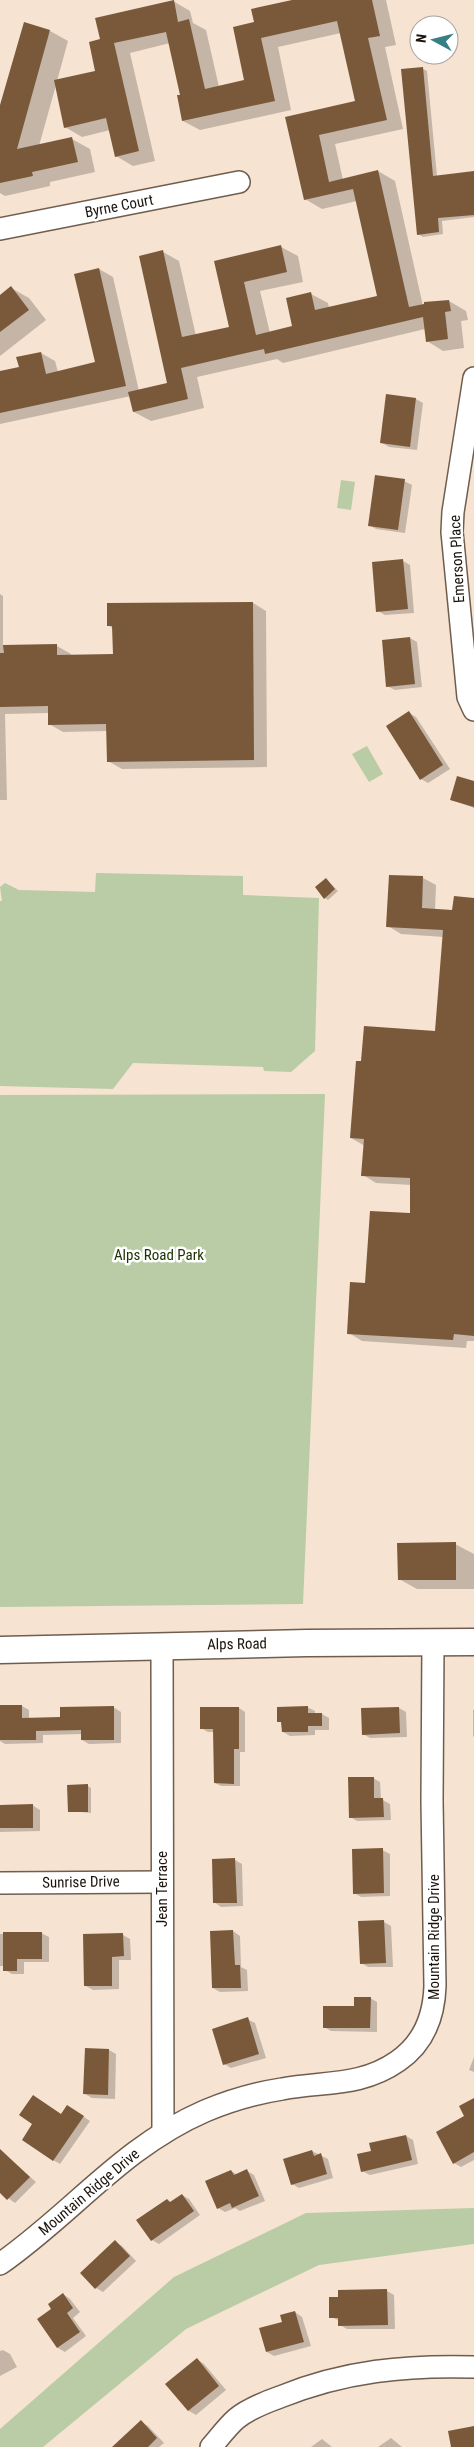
<svg xmlns="http://www.w3.org/2000/svg" width="474" height="2447" viewBox="0 0 474 2447" font-family="'Roboto Condensed',sans-serif">
  <style>
    .green { fill: #b9cca5 }
    .shadow { fill: #0003 }
    .building { fill: #7a593a }
    .lines { fill: none; stroke-linecap: round; stroke-linejoin: round }
    .minor-casing { stroke: #6f5e4f; stroke-width: 24 }
    .major-casing { stroke: #6f5e4f; stroke-width: 29 }
    .minor { stroke: #fff; stroke-width: 21 }
    .major { stroke: #fff; stroke-width: 26 }
    .labels { text-anchor: middle; dominant-baseline: central; stroke-width: 5; stroke-linejoin: round; paint-order: stroke }
    .street-label { font-size: 15px; fill: #1b140e; stroke: #fff }
    .park-label { font-size: 15px; fill: #203203; stroke: #fff }
  </style>
  <rect width="100%" height="100%" fill="#f6e3d1"/>
  <g class="green">
    <path d="M341 480 355 482 351 510 337 508Z"/>
    <path d="M367 746 383 774 369 782 352 754Z"/>
    <path d="M96 873 243 876V895L319 898 315 1051 291 1072 264 1071 263 1067 133 1063 113 1089 0 1086V901H2L0 887 5 883 19 890 95 892Z"/>
    <path d="M325 1094 303 1604 0 1607V1095Z"/>
    <path d="M474 2208V2244L319 2265 186 2329 43 2447H0V2429L174 2277 306 2213Z"/>
  </g>
  <g class="shadow">
    <path d="M299 0H386L396 45 385 47 403 129 335 144 343 180 378 171 395 181 423 306 449 301 466 311 468 320 461 321 464 348 443 351 427 341 425 329 283 363 277 359 197 377 204 408 151 421 134 412 131 396 0 424V372L20 368 41 353 55 361 58 372 96 363 99 269 113 277 139 391 168 384 163 252 179 261 196 336 230 328 215 262 281 247 298 256 303 282 260 291 270 333 294 327 311 294 328 303 329 308 379 297 357 201 322 209 305 199 287 118 357 102 341 33 278 47 291 110 200 130 183 121 182 95 170 43 130 53 155 161 133 166 116 156 110 130 82 137 65 127 56 85 39 146 72 139 90 149 95 172 50 182V186L5 196 0 193V109L50 31 68 41 57 81 97 72 102 40 173 1 190 11 193 23 206 30 219 87 245 81 256 23Z"/>
    <path d="M423 69 427 71 437 176 474 173V217L442 221 443 234 423 237 418 234Z"/>
    <path d="M11 288 29 298 46 320 0 356V296Z"/>
    <path d="M387 396 416 399 423 403 417 450 389 447 382 443Z"/>
    <path d="M404 481 412 485 405 533 376 529 369 525Z"/>
    <path d="M403 561 410 565 414 613 385 615 378 611 374 563Z"/>
    <path d="M0 594 3 596V646H57L71 654V656L114 655V629L108 625 253 603 266 611 267 767 122 769 108 761V731L63 732 49 724V713L5 714 7 800H0Z"/>
    <path d="M410 638 417 642 422 687 395 690 387 686Z"/>
    <path d="M409 713 416 717 450 769 428 783 421 779Z"/>
    <path d="M474 783V808L452 800Z"/>
    <path d="M423 878 436 885 435 910 453 912 474 899V1341H467L466 1348 362 1341 349 1333 366 1284 411 1214 412 1185 376 1183 363 1175 365 1146 351 1138 362 1062 436 1032 444 937 401 934 388 926Z"/>
    <path d="M326 879 338 891 328 900 325 898Z"/>
    <path d="M455 1544 474 1554V1589H417L399 1579Z"/>
    <path d="M22 1706 29 1710V1719L61 1718 113 1707 121 1712V1743L89 1744 82 1740V1734L43 1735V1743L5 1744 0 1741V1707Z"/>
    <path d="M307 1707 315 1711V1714H322L329 1718V1730H315V1735L290 1736 283 1732V1723L279 1721Z"/>
    <path d="M239 1708 245 1712V1752H240V1786H221L215 1783 214 1732H208L201 1728Z"/>
    <path d="M399 1708 406 1712 407 1737 370 1738 363 1734Z"/>
    <path d="M473 1710H474V1737L473 1736Z"/>
    <path d="M373 1778 380 1782 381 1799 390 1804 391 1820 357 1821 350 1817Z"/>
    <path d="M88 1786 91 1788V1813L69 1811Z"/>
    <path d="M32 1805 40 1810V1831L0 1832V1806Z"/>
    <path d="M382 1850 390 1854V1896L361 1897 354 1893Z"/>
    <path d="M213 1860H235L242 1864 243 1906 221 1907 214 1902Z"/>
    <path d="M359 1922H384L391 1926 393 1967H368L361 1963Z"/>
    <path d="M233 1931 240 1936 241 1967 247 1970 248 1991 220 1992 213 1988 212 1932Z"/>
    <path d="M41 1933 49 1937V1962H24V1974H12L5 1970V1966H0V1934Z"/>
    <path d="M85 1935H123L130 1939 131 1960H119V1989L93 1990 86 1986Z"/>
    <path d="M370 1998 377 2002V2032L331 2031 324 2027Z"/>
    <path d="M247 2019 255 2023 266 2058 231 2068 224 2064Z"/>
    <path d="M109 2050 116 2054 115 2099 92 2098 85 2094Z"/>
    <path d="M474 2057V2072L469 2070Z"/>
    <path d="M474 2099V2160L461 2167 454 2163 466 2116Z"/>
    <path d="M75 2111 90 2121 60 2164 53 2160Z"/>
    <path d="M406 2136 413 2140 418 2164 370 2175 362 2171Z"/>
    <path d="M312 2151 328 2159 333 2178 299 2188 292 2184Z"/>
    <path d="M4 2154 36 2182 15 2203 0 2192V2158Z"/>
    <path d="M231 2171 238 2175 247 2171 254 2175 265 2201 240 2211 235 2208 225 2212 218 2208Z"/>
    <path d="M182 2195 189 2199 200 2215 159 2244 152 2240 167 2200 172 2203Z"/>
    <path d="M115 2242 122 2246 136 2261 103 2292 96 2288Z"/>
    <path d="M339 2291H387L394 2295 395 2329H347L340 2325V2321L331 2317 339 2299Z"/>
    <path d="M63 2294 70 2299 80 2312 73 2318 86 2336 65 2352 58 2348 39 2319 53 2309Z"/>
    <path d="M295 2312 302 2317 311 2346 274 2356 267 2352 284 2322Z"/>
    <path d="M3 2350 10 2354 17 2367 0 2376V2351Z"/>
    <path d="M197 2359 204 2364 226 2390 196 2415 189 2411Z"/>
    <path d="M141 2422 148 2426 164 2443 159 2447H114Z"/>
    <path d="M391 2438 402 2447H378Z"/>
    <path d="M322 2439 332 2447H311Z"/>
  </g>
  <g class="building">
    <path d="M174 0 178 22 189 19 205 89 244 80 233 27 254 22 251 9 292 0H372L380 36 368 38 387 120 319 135 329 182 378 170 409 307 424 304V302L449 300 451 311 445 312 448 339 426 342 423 317 265 354 264 349 181 368 188 399 133 412 128 392 167 383 139 256 163 250 182 337 229 327 214 261 281 245 287 272 244 282 256 335 292 326 286 298 311 292 315 310 377 296 353 189 304 200 285 117 355 101 337 21 261 38 275 101 182 121 177 95H180L166 32 114 43 139 151 115 157 106 118 64 128 54 80 95 71 89 42 100 39 95 18Z"/>
    <path d="M24 22 50 30 17 149 72 137 78 162 32 172 33 176 0 183V105Z"/>
    <path d="M423 67 433 176 474 171V215L438 218 439 232 417 235 401 69Z"/>
    <path d="M99 268 126 386 0 413V371L19 367 16 357 41 352 46 374 95 362 74 274Z"/>
    <path d="M11 286 29 310 0 332V295Z"/>
    <path d="M386 394 416 398 410 447 380 443Z"/>
    <path d="M375 475 405 479 398 530 368 526Z"/>
    <path d="M403 559 408 609 376 612 372 562Z"/>
    <path d="M253 602 254 760 107 762 106 724 48 725V706L0 707V653H4L3 645 57 644V655L113 654 112 626H107V603Z"/>
    <path d="M410 637 415 684 386 687 382 640Z"/>
    <path d="M409 711 443 765 420 780 386 726Z"/>
    <path d="M457 776 474 781V807L450 800Z"/>
    <path d="M389 875 423 876 422 908 452 910 454 896 474 898V1336L454 1334 453 1340 347 1334 350 1282 365 1283 370 1211 410 1213V1178L361 1176 364 1139 350 1138 356 1061H361L364 1026 435 1031 443 930 386 927Z"/>
    <path d="M326 878 335 889 324 899 315 887Z"/>
    <path d="M456 1542V1580H398L397 1543Z"/>
    <path d="M0 1705H22V1718L60 1717V1707L114 1706V1740H81V1730L36 1731V1740H0Z"/>
    <path d="M308 1706V1713H322V1726H308V1732H282L281 1722H277V1707Z"/>
    <path d="M200 1707H239V1749H234V1784L214 1783 213 1729H200Z"/>
    <path d="M399 1707 400 1733 362 1735 361 1708Z"/>
    <path d="M348 1777H374V1798H383L384 1817 349 1818Z"/>
    <path d="M88 1784V1812H68L67 1785Z"/>
    <path d="M33 1804V1828H0V1805Z"/>
    <path d="M383 1848 384 1893 353 1894 352 1849Z"/>
    <path d="M235 1858 237 1903H213L212 1859Z"/>
    <path d="M384 1920 386 1963 360 1964 358 1921Z"/>
    <path d="M233 1930 235 1965H240L241 1988H212L210 1931Z"/>
    <path d="M3 1932H42V1959H17V1971H3Z"/>
    <path d="M123 1933 124 1956 112 1957V1986H84L83 1934Z"/>
    <path d="M354 1997H371L370 2028H323V2006H354Z"/>
    <path d="M248 2017 259 2054 223 2065 212 2029Z"/>
    <path d="M85 2048 109 2049 108 2095 83 2094Z"/>
    <path d="M33 2095 61 2114 67 2105 84 2116 53 2161 22 2140 32 2124 19 2115Z"/>
    <path d="M474 2098V2152L453 2164 436 2132 464 2116 459 2106Z"/>
    <path d="M406 2135 412 2160 361 2172 357 2154 371 2151 369 2143Z"/>
    <path d="M0 2149 30 2177 7 2200 0 2193Z"/>
    <path d="M312 2150 314 2156 321 2153 327 2174 291 2185 283 2159Z"/>
    <path d="M247 2169 259 2196 232 2208 230 2203 217 2209 205 2181 231 2170 234 2175Z"/>
    <path d="M182 2194 194 2211 151 2241 136 2220 167 2199 170 2202Z"/>
    <path d="M115 2240 130 2256 95 2289 80 2273Z"/>
    <path d="M387 2289 388 2325 338 2326V2318H329V2297H338V2290Z"/>
    <path d="M63 2293 73 2308 67 2313 80 2332 57 2348 37 2319 51 2309 48 2304Z"/>
    <path d="M295 2311 304 2342 266 2352 259 2328 282 2322 280 2315Z"/>
    <path d="M197 2358 219 2386 188 2411 165 2384Z"/>
    <path d="M141 2420 157 2438 148 2447H112Z"/>
    <path d="M474 2426V2447H451L448 2431Z"/>
  </g>
  <g class="lines">
    <defs>
      <g id="minor">
        <path d="M0 229 239 182"/>
        <path d="M474 378 453 512 452 532 468 697 474 710"/>
        <path d="M162 1646 163 2133"/>
        <path d="M0 1883 162 1882"/>
        <path d="M0 2264C72 2214 122 2147 205 2111 229 2101 256 2093 282 2089 324 2081 361 2087 398 2061 424 2043 434 2017 435 1986L432 1801 433 1642"/>
        <path d="M211 2447C219 2438 227 2427 236 2419 248 2409 266 2402 280 2397 344 2371 406 2365 474 2367"/>
      </g>
      <path id="major" d="M0 1650 307 1643 474 1642"/>
    </defs>
    <use href="#minor" class="minor-casing"/>
    <use href="#major" class="major-casing"/>
    <use href="#minor" class="minor"/>
    <use href="#major" class="major"/>
  </g>
  <g class="labels">
    <g class="street-label">
      <text transform="translate(119 206) rotate(-11)">Byrne Court</text>
      <text transform="translate(457 559) rotate(-93)">Emerson Place</text>
      <text transform="translate(237 1644) rotate(-1)">Alps Road</text>
      <text transform="translate(81 1882) rotate(-1)">Sunrise Drive</text>
      <text transform="translate(162 1889) rotate(-90)">Jean Terrace</text>
      <text transform="translate(434 1937) rotate(-90)">Mountain Ridge Drive</text>
      <text transform="translate(89 2192) rotate(-40)">Mountain Ridge Drive</text>
    </g>
    <g class="park-label">
      <text x="159" y="1255">Alps Road Park</text>
    </g>
  </g>
  <g transform="translate(434 40) rotate(277)"><circle r="24" fill="#ffffff" stroke="#a4a19f"/>
  <path d="M0-4L9 19L0 12L-9 19Z" fill="#377f85"/>
  <text y="-8" font-size="14" font-weight="bold" text-anchor="middle" fill="#1b140e">N</text>
  </g>
</svg>
